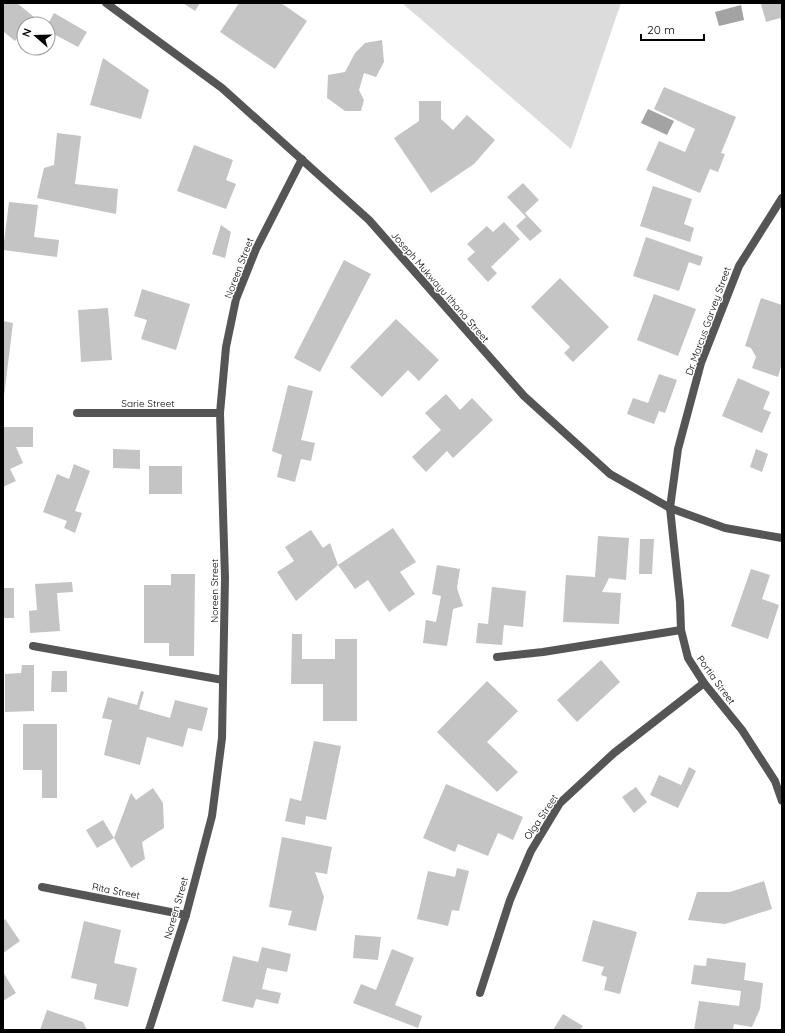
<svg xmlns="http://www.w3.org/2000/svg" width="785" height="1033" viewBox="0 0 785 1033" font-family="Quicksand,sans-serif">
  <style>
    .green { fill: #dcdcdc }
    .water { fill: #a3a3a3 }
    .building { fill: #c4c4c4 }
    .lines { fill: none; stroke-linecap: round; stroke-linejoin: round }
    .service { stroke: #555; stroke-width: 8 }
    .minor { stroke: #555; stroke-width: 8 }
    .labels { text-anchor: middle; dominant-baseline: central; stroke-width: 3; stroke-linejoin: round; paint-order: stroke }
    .street-label { font-size: 10px; fill: #000; stroke: #fff }
  </style>
  <rect width="100%" height="100%" fill="#fff"/>
  <path class="green" d="M402 3H621L571 149Z"/>
  <g class="water">
    <path d="M741 5 744 20 719 26 715 12Z"/>
    <path d="M648 109 674 121 667 135 641 123Z"/>
  </g>
  <g class="building">
    <path d="M3 3H17L34 17 28 24H24V30L15 41 4 32 3 33Z"/>
    <path d="M183 3H200L195 11Z"/>
    <path d="M239 3H281L307 21 275 69 220 32Z"/>
    <path d="M763 3H782V22L780 18 766 22 761 4Z"/>
    <path d="M54 13 87 32 78 47 48 31V24Z"/>
    <path d="M382 40 384 62 376 77 364 73 359 90 364 100 361 111H345L327 98 328 75 345 72 355 53 365 43Z"/>
    <path d="M103 58 149 90 141 119 90 105Z"/>
    <path d="M664 87 736 117 721 153 725 154 718 172 710 169 700 193 646 170 659 141 685 152 695 129 654 109Z"/>
    <path d="M419 101H441V119L453 130 467 115 495 140 474 164 431 193 394 138 419 121Z"/>
    <path d="M57 133 81 136 75 184 118 189 116 214 37 198 44 168 54 165Z"/>
    <path d="M194 145 233 160 226 180 236 184 226 209 177 191Z"/>
    <path d="M523 183 539 200 525 213 542 231 530 241 516 226 526 217 507 197Z"/>
    <path d="M653 186 692 199 684 224 694 228 690 242 640 226Z"/>
    <path d="M9 202 38 205 34 237 59 240 57 257 3 250Z"/>
    <path d="M504 222 520 239 491 267 497 273 488 282 467 259 475 252 467 244 487 226 493 232Z"/>
    <path d="M221 225 231 232 225 258 212 254Z"/>
    <path d="M646 237 703 257 700 266 689 262 679 291 633 276Z"/>
    <path d="M344 260 371 274 320 372 294 358Z"/>
    <path d="M560 278 609 327 573 362 564 353 570 347 531 307Z"/>
    <path d="M142 289 190 304 176 350 141 339 147 320 134 316Z"/>
    <path d="M654 294 696 309 678 356 637 340Z"/>
    <path d="M761 298 782 305V363L778 377 752 368 756 357 751 348 745 346Z"/>
    <path d="M108 308 112 360 81 362 78 310Z"/>
    <path d="M396 319 439 360 419 381 408 370 382 397 350 367Z"/>
    <path d="M3 321 13 323 4 396H3Z"/>
    <path d="M659 374 677 380 665 413 659 411 654 424 627 414 633 398 648 403Z"/>
    <path d="M738 378 770 392 763 409 771 412 762 433 722 416Z"/>
    <path d="M288 385 313 391 301 440 315 443 311 461 301 459 295 482 277 477 282 455 272 451Z"/>
    <path d="M446 394 460 410 472 398 493 420 453 458 447 451 426 472 412 457 441 430 425 413Z"/>
    <path d="M4 427H33V447H16L23 463 10 469 16 481 3 487V428Z"/>
    <path d="M113 449 140 450V469L113 468Z"/>
    <path d="M756 449 768 454 762 472 750 467Z"/>
    <path d="M74 464 90 471 75 511 82 513 75 533 64 528 67 521 43 512 57 474 69 479Z"/>
    <rect x="149" y="466" width="33" height="28"/>
    <path d="M393 528 416 562 400 572 415 594 389 612 368 580 355 589 338 565 296 601 277 572 294 561 285 547 311 530 323 548 330 543 338 565Z"/>
    <path d="M598 536 629 538 626 580 609 578 602 592 621 593 619 624 563 622 566 575 595 577Z"/>
    <path d="M640 539H654L652 574H639Z"/>
    <path d="M437 565 460 569 457 588 463 606 453 609 447 646 423 643 426 620 436 622 441 596 432 594Z"/>
    <path d="M751 569 770 575 762 599 779 605 768 639 731 626Z"/>
    <path d="M171 574H195L194 656H169V643H144V585H171Z"/>
    <path d="M72 582 73 592 57 593 60 631 30 633 29 611 37 610 35 584Z"/>
    <path d="M492 587 526 591 523 627 504 625 502 645 476 643 478 623 488 624Z"/>
    <rect x="3" y="588" width="11" height="30"/>
    <path d="M292 634H302V659H335V639H357V721H323V684H291Z"/>
    <path d="M601 660 620 682 577 722 557 700Z"/>
    <path d="M22 665H34V711L5 712V674L21 673Z"/>
    <path d="M52 671H67V692H51Z"/>
    <path d="M487 681 518 711 487 742 518 772 497 792 437 732Z"/>
    <path d="M141 691 144 692 139 709 170 718 175 700 208 708 202 731 188 728 183 747 147 737 140 765 104 755 112 720 102 718 108 697 137 705Z"/>
    <path d="M23 724H57V798H42V770H23Z"/>
    <path d="M314 741 341 746 326 820 306 816 305 825 285 821 290 798 301 801Z"/>
    <path d="M689 767 696 771 678 808 650 795 659 775 681 785Z"/>
    <path d="M446 784 523 817 513 840 498 833 488 856 458 844 455 852 423 838Z"/>
    <path d="M636 787 647 802 634 813 622 797Z"/>
    <path d="M153 788 163 803 164 828 142 842 145 859 131 868 114 838 131 793 136 800Z"/>
    <path d="M103 820 114 838 97 848 86 830Z"/>
    <path d="M282 837 332 847 327 874 315 872 324 897 316 931 288 925 292 911 269 907Z"/>
    <path d="M457 868 469 871 459 911 452 910 448 926 417 919 428 871 455 877Z"/>
    <path d="M764 881 772 909 725 924 688 920 697 892H730Z"/>
    <path d="M5 919 20 941 3 953V921Z"/>
    <path d="M593 920 637 932 620 994 604 990 607 977 601 975 604 967 582 961Z"/>
    <path d="M84 921 121 930 114 963 137 968 128 1007 94 999 97 984 71 978Z"/>
    <path d="M355 935 381 937 378 960 353 958Z"/>
    <path d="M262 947 291 954 287 972 267 968 262 989 281 993 278 1004 256 999 253 1008 222 1001 233 956 258 962Z"/>
    <path d="M392 949 414 958 395 1005 422 1016 418 1028 353 1003 361 984 376 990Z"/>
    <path d="M707 958 746 963 744 980 763 983 760 1009 752 1027 734 1024 733 1030H694L699 1001 739 1006 741 991 691 984 694 965 706 966Z"/>
    <path d="M3 972 16 993 3 1001Z"/>
    <path d="M47 1010 83 1022 87 1030H40Z"/>
    <path d="M563 1014 583 1026 580 1030H553Z"/>
  </g>
  <g class="lines">
    <g class="service">
      <path d="M33 646 223 680"/>
      <path d="M497 657 543 652 681 630"/>
    </g>
    <g class="minor">
      <path d="M106 3 222 88 369 220 524 396 610 474 670 508 725 528 782 538"/>
      <path d="M782 198 739 266 701 363 678 449 670 508 680 602 681 630 688 658 704 683 742 730 775 781 782 801"/>
      <path d="M77 413H220"/>
      <path d="M42 887 186 915"/>
      <path d="M480 993 510 900 531 851 560 803 614 753 704 683"/>
      <path d="M149 1030 186 915 212 816 222 738 225 578 220 413 226 347 236 299 256 249 302 159"/>
    </g>
  </g>
  <g class="labels">
    <g class="street-label">
      <text transform="translate(239 268) rotate(-69)">Noreen Street</text>
      <text transform="translate(440 287) rotate(49)">Joseph Mukwayu Ithana Street</text>
      <text transform="translate(708 321) rotate(-70)">Dr. Marcus Garvey Street</text>
      <text x="148" y="403">Sarie Street</text>
      <text transform="translate(214 591) rotate(-90)">Noreen Street</text>
      <text transform="translate(716 680) rotate(54)">Portia Street</text>
      <text transform="translate(541 817) rotate(-56)">Olga Street</text>
      <text transform="translate(116 891) rotate(11)">Rita Street</text>
      <text transform="translate(176 908) rotate(-74)">Noreen Street</text>
    </g>
  </g>
  <rect width="785" height="1033" fill="none" stroke="#000000" stroke-width="8"/>
  <g transform="translate(36 36) rotate(290)"><circle r="19" fill="#ffffff" stroke="#999999"/>
  <path d="M0-3L7 15L0 10L-7 15Z" fill="#000000"/>
  <text y="-6" font-size="11" font-weight="bold" text-anchor="middle" fill="#000000">N</text>
  </g>
  <path d="M641 34v6h63v-6" fill="none" stroke="#000000" stroke-width="2"/>
  <text x="647" y="34" font-size="12" fill="#000000" stroke="#ffffff" stroke-width="3" paint-order="stroke">20 m</text>
</svg>
